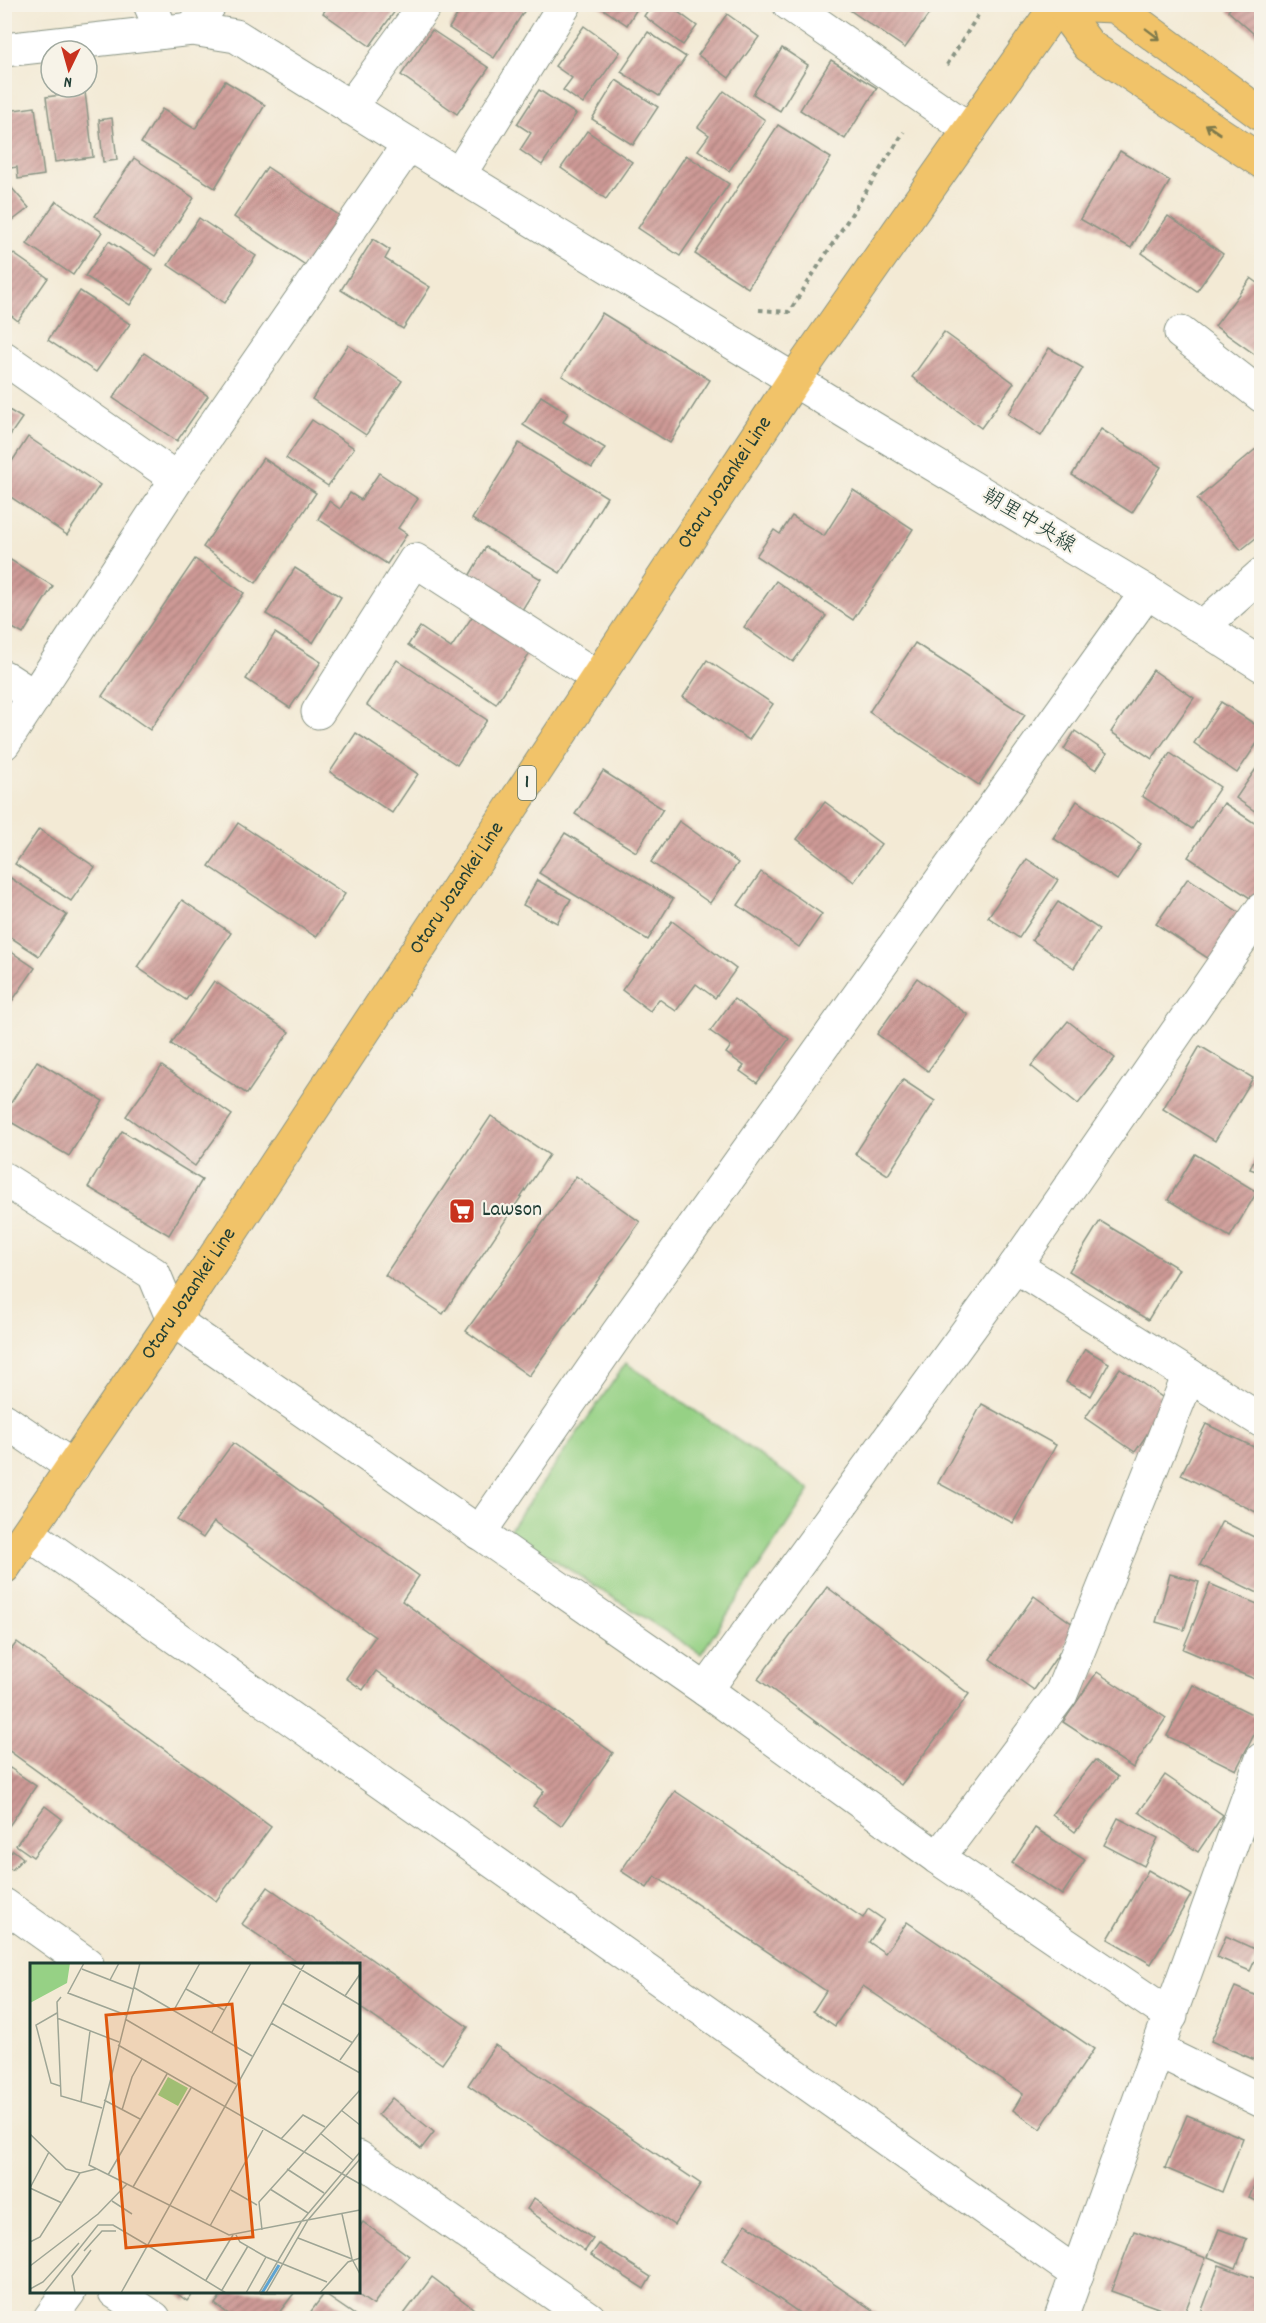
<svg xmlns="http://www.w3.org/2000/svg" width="1266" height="2323" viewBox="0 0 1266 2323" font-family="Dekko,'Klee One',sans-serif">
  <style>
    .park { fill: #96d185; stroke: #5a875c; stroke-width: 1.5 }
    .building { fill: url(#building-hatch) }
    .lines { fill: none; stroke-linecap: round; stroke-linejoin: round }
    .minor-casing { stroke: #899484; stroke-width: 35 }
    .major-casing { stroke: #899484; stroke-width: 35 }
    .highway-casing { stroke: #899484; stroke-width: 35 }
    .path { stroke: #899484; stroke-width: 4; stroke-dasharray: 4.5 4.5; stroke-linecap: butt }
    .minor { stroke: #fff; stroke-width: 33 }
    .major { stroke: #f1c369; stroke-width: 33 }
    .highway { stroke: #f1c369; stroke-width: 33 }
    .oneway { stroke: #7d794c }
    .labels { text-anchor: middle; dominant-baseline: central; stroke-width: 4.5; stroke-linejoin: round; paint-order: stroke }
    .shield { fill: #f7f3e8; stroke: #60746a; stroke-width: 1.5 }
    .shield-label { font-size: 20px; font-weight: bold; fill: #1f3d34 }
    .street-label { font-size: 21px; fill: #1f3d34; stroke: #f7f3e8 }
    .poi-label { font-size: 21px; fill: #1f3d34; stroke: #f7f3e8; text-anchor: start }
    .inset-river { fill: none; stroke: #5da4d3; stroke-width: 3 }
    .inset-road { fill: none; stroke: #9ea595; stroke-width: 1.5 }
    .view { fill: #de580e; fill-opacity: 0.15; stroke: #de580e; stroke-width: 3 }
    .inset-edge { fill: none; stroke: #1f3d34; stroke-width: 3 }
  </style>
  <defs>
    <pattern id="building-hatch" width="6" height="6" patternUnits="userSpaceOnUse" patternTransform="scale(1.5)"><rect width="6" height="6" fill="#ce9a96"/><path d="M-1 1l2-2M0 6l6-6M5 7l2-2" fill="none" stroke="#a77f7b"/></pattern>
  </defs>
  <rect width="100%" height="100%" fill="#f7f3e8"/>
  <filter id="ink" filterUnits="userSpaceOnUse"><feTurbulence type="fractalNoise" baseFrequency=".0167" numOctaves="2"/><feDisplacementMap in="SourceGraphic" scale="12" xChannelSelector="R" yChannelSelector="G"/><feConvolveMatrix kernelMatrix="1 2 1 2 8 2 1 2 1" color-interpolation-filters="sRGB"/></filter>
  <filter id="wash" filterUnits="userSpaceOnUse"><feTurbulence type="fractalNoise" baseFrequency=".008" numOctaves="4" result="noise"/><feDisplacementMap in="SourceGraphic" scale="24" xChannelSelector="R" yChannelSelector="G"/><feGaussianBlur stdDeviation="1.35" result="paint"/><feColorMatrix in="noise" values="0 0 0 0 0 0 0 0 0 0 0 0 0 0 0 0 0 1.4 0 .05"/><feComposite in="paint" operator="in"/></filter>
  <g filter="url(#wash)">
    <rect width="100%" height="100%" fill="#f3ead5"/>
    <path class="park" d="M626 1363 810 1490 701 1654 509 1531Z"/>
    <g id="blocks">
      <g class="building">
        <path d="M330 4H400L370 46 323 13Z"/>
        <path d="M464 4H517L525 10 494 58 449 28Z"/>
        <path d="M596 4H640L627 25Z"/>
        <path d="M652 4H667L697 26 683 45 644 16Z"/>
        <path d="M841 4H936L905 48Z"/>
        <path d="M1234 4H1262V41L1228 11Z"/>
        <path d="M727 14 759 37 729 78 698 55Z"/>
        <path d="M584 26 620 52 583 104 563 90 572 78 555 66Z"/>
        <path d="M432 30 489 68 457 114 401 75Z"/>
        <path d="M648 32 686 57 659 96 621 72Z"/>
        <path d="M782 48 808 65 780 111 753 94Z"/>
        <path d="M831 60 877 88 845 139 800 110Z"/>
        <path d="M616 80 658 107 633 145 592 119Z"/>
        <path d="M225 81 265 105 215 188 141 143 162 109 195 129Z"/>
        <path d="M539 90 576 114 542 165 520 150 531 133 517 124Z"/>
        <path d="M724 91 765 120 729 171 698 150 709 135 698 127Z"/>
        <path d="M85 92 93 157 55 162 46 97Z"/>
        <path d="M4 104 7 111 35 107 44 175 18 179 17 167 4 169Z"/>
        <path d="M112 118 117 160 103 162 99 120Z"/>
        <path d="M778 125 831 158 748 288 695 254Z"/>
        <path d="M587 131 632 162 606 199 561 168Z"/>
        <path d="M1120 151 1170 181 1131 248 1080 219Z"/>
        <path d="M686 155 729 184 680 256 638 228Z"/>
        <path d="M134 158 194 198 155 256 95 216Z"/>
        <path d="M267 167 343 218 310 268 234 217Z"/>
        <path d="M4 179 29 208 4 227Z"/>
        <path d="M56 201 102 232 73 275 27 244Z"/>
        <path d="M1168 216 1223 254 1197 291 1142 253Z"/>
        <path d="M199 218 256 256 225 303 168 265Z"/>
        <path d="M373 239 390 250 385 259 430 287 403 329 341 290Z"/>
        <path d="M109 241 153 270 130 305 85 276Z"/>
        <path d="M4 247 48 278 18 321 8 313 4 318Z"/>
        <path d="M1251 278 1262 286 1260 358 1215 326Z"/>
        <path d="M80 291 130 324 96 372 48 340Z"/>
        <path d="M602 313 710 380 670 443 562 376Z"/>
        <path d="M944 332 1014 383 981 428 912 377Z"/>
        <path d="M348 345 402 381 366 435 312 399Z"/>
        <path d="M1049 348 1083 368 1041 436 1008 414Z"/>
        <path d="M144 353 208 396 177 441 113 398Z"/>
        <path d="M541 396 568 413 563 422 605 448 592 468 523 425Z"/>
        <path d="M4 407 22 418 4 444Z"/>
        <path d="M312 420 354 448 328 486 286 458Z"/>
        <path d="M1101 429 1161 467 1132 513 1072 475Z"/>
        <path d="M28 437 100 485 67 535 5 493V472Z"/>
        <path d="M519 443 607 497 560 573 472 519Z"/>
        <path d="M1258 447 1262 452V533L1241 550 1197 499Z"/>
        <path d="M263 458 316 493 256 583 203 547Z"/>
        <path d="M379 473 418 499 398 528 407 534 387 564 318 519 329 501 340 509 350 493 361 500Z"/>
        <path d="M853 490 913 529 853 620 756 556 774 530 780 534 792 516 824 536Z"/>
        <path d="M486 547 541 579 522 610 468 578Z"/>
        <path d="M4 556 53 586 23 634 4 623Z"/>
        <path d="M195 559 244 593 150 730 102 696Z"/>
        <path d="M295 568 341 597 313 643 266 614Z"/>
        <path d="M776 581 826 616 793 662 744 627Z"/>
        <path d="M474 614 531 652 496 704 408 645 420 627 451 648Z"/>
        <path d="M275 633 321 662 290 708 246 679Z"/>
        <path d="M915 643 1025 715 979 785 869 712Z"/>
        <path d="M397 660 487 720 457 765 367 705Z"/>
        <path d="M707 660 773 704 749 740 683 697Z"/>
        <path d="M1153 670 1194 698 1152 759 1111 732Z"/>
        <path d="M1221 702 1262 729V736L1237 773 1194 743Z"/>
        <path d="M1075 731 1107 753 1096 770 1064 749Z"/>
        <path d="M356 733 418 774 392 813 330 772Z"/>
        <path d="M1170 753 1220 787 1192 829 1142 796Z"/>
        <path d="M1262 760V816L1236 798Z"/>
        <path d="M603 771 663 809 636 852 575 814Z"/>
        <path d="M1077 801 1141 844 1117 880 1053 838Z"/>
        <path d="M825 802 881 844 854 882 797 839Z"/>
        <path d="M1224 803 1262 828V888L1253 900 1188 857Z"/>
        <path d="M679 821 738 863 710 903 651 862Z"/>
        <path d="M238 823 345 894 316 937 209 866Z"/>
        <path d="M39 829 95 867 71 901 15 864Z"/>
        <path d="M565 833 673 899 648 940 539 873Z"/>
        <path d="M1027 859 1058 880 1019 938 988 917Z"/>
        <path d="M761 872 822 914 799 947 738 905Z"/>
        <path d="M9 877 67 915 39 956 4 933V883Z"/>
        <path d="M1188 878 1243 915 1212 961 1156 924Z"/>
        <path d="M537 880 571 899 557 923 523 905Z"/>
        <path d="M182 900 231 933 186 1000 137 967Z"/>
        <path d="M1058 902 1099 929 1074 968 1032 940Z"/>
        <path d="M672 921 736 969 715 998 696 984 676 1011 659 999 650 1011 622 990Z"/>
        <path d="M4 947 35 968 8 1007 4 1005Z"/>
        <path d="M917 978 968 1015 928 1071 877 1034Z"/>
        <path d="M214 981 289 1032 247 1094 171 1044Z"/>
        <path d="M734 999 789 1039 757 1083 740 1071 744 1066 726 1053 731 1046 710 1031Z"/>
        <path d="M1068 1021 1115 1058 1078 1104 1031 1066Z"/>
        <path d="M1200 1046 1253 1078 1215 1141 1163 1109Z"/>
        <path d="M37 1061 103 1101 69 1156 4 1118V1114Z"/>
        <path d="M162 1066 232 1115 195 1166 126 1116Z"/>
        <path d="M903 1080 935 1101 888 1175 855 1154Z"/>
        <path d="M491 1116 549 1155 443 1314 385 1275Z"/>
        <path d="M122 1131 202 1180 169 1235 88 1187Z"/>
        <path d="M1262 1141V1173L1250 1169Z"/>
        <path d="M1195 1154 1257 1192 1230 1237 1168 1200Z"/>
        <path d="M576 1176 640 1222 529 1376 466 1331Z"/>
        <path d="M1100 1221 1179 1269 1148 1320 1069 1271Z"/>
        <path d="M1085 1349 1109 1363 1091 1396 1066 1382Z"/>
        <path d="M1120 1368 1169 1402 1135 1452 1085 1418Z"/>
        <path d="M982 1404 1056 1445 1013 1523 938 1483Z"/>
        <path d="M1206 1424 1262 1451V1515L1181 1475Z"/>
        <path d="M233 1443 419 1576 402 1601 613 1753 561 1826 533 1806 544 1791 376 1671 363 1690 346 1678 375 1637 214 1522 203 1538 177 1520Z"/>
        <path d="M1222 1521 1262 1541V1595L1200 1565Z"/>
        <path d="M1170 1574 1199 1582 1184 1630 1156 1622Z"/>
        <path d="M1210 1584 1262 1606V1682L1183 1649Z"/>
        <path d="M827 1587 969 1694 901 1785 758 1679Z"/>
        <path d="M1034 1596 1077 1627 1034 1690 990 1659Z"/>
        <path d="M17 1642 271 1827 216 1901 4 1747V1659Z"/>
        <path d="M1097 1672 1166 1718 1133 1768 1063 1722Z"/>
        <path d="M1193 1685 1262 1719 1236 1770 1167 1736Z"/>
        <path d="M1095 1760 1118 1777 1075 1832 1052 1814Z"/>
        <path d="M10 1768 36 1786 9 1826 4 1823V1776Z"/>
        <path d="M1165 1775 1223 1815 1198 1852 1139 1812Z"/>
        <path d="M675 1791 863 1918 868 1909 884 1920 869 1942 885 1953 907 1922 1094 2049 1040 2129 1013 2110 1023 2094 863 1986 835 2026 813 2011 826 1991 655 1876 647 1888 621 1871Z"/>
        <path d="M45 1806 62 1819 33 1857 16 1845Z"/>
        <path d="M1118 1818 1158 1838 1144 1866 1104 1845Z"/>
        <path d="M1035 1828 1085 1860 1062 1895 1012 1863Z"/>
        <path d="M13 1850 23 1858 12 1870 4 1864V1861Z"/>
        <path d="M1148 1870 1191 1895 1151 1964 1108 1939Z"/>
        <path d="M268 1887 468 2027 442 2064 358 2006V1964H300L242 1924Z"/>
        <path d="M1226 1936 1259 1951 1250 1971 1217 1957Z"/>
        <path d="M1235 1987 1262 1998V2063L1211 2041Z"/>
        <path d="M495 2045 701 2184 674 2225 468 2085Z"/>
        <path d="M392 2098 434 2132 421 2149 378 2115Z"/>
        <path d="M1187 2115 1243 2138 1222 2192 1165 2168Z"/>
        <path d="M1262 2167V2203L1249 2198Z"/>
        <path d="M534 2198 593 2239 585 2251 527 2209Z"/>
        <path d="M363 2222 409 2256 373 2305 354 2292H358V2229Z"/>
        <path d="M746 2224 884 2318H807L722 2260Z"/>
        <path d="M1219 2229 1247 2239 1236 2268 1208 2257Z"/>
        <path d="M1134 2231 1206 2258 1183 2317 1111 2291Z"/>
        <path d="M599 2244 651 2277 644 2289 591 2255Z"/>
        <path d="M1219 2265 1262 2281V2318H1199Z"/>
        <path d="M432 2277 478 2312 473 2318H401Z"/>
        <path d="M175 2292H194L187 2301Z"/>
        <path d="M224 2292H295L275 2318H234L215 2304Z"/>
        <path d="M324 2294 359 2318H306Z"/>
      </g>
    </g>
  </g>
  <g filter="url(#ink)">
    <use href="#blocks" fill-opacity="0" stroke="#899484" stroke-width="1.5"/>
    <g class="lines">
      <defs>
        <g id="minor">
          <path d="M150 4 162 32"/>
          <path d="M789 4 970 130"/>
          <path d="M192 29 210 4"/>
          <path d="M4 50 192 29 236 36 459 175 851 415 1147 592 1262 665"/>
          <path d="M350 108 426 4"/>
          <path d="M459 175 565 4"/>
          <path d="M1181 333 1262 396"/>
          <path d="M4 358 177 479"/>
          <path d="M1202 627 1262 574"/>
          <path d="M4 677 35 697"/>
          <path d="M318 712 415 560 597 677"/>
          <path d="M4 743 177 479 409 144"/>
          <path d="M4 1179 154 1274 173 1320 706 1690 938 1858 1171 2016"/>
          <path d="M1015 1266 1262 1421"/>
          <path d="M4 1420 73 1467"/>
          <path d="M28 1533 1077 2274"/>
          <path d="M479 1533 617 1334 1147 592"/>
          <path d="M706 1690 1015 1266 1262 909"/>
          <path d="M938 1858 1061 1694 1189 1375"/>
          <path d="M4 1905 87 1964"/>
          <path d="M1159 2051 1262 2101"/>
          <path d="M358 2157 589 2318"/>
          <path d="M115 2292 154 2318"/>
          <path d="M50 2318 69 2292"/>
          <path d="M1061 2318 1262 1759"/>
        </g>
        <g id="major">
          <path id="s1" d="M4 1567 173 1320 794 380 1058 4"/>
        </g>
        <g id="highway">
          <path d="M1058 4 1089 46 1262 162"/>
          <path d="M1061 4 1115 6 1262 115"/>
        </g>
      </defs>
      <use href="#minor" class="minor-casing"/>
      <use href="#major" class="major-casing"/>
      <use href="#highway" class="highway-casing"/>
      <g class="path">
        <path d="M947 65 985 4"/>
        <path d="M759 310 789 312 904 132"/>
      </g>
      <use href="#minor" class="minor"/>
      <use href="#major" class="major"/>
      <use href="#highway" class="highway"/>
    </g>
    <defs><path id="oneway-shaft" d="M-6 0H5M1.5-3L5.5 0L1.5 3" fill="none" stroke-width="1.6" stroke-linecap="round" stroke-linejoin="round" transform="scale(1.5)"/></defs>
    <g class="oneway">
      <use href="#oneway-shaft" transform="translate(1153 34) rotate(37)"/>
      <use href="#oneway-shaft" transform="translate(1213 129) rotate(-146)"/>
    </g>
  </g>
  <defs>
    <symbol id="supermarket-square" viewBox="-11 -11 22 22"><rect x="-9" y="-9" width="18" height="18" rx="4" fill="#c8321e" stroke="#f7f3e8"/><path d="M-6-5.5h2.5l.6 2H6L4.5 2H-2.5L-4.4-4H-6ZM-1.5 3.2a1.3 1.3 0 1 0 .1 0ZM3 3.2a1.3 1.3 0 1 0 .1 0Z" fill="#fff"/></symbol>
  </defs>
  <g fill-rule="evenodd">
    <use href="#supermarket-square" x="447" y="1196" width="30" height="30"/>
  </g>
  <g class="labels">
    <rect class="shield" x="518" y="766" width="18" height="34" rx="4.5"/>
    <g class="shield-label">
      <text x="527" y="783">1</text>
    </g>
    <g class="street-label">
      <text stroke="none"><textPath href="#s1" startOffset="1302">Otaru Jozankei Line</textPath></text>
      <text transform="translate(1028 522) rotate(31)">朝里中央線</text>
      <text stroke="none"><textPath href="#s1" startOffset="816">Otaru Jozankei Line</textPath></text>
      <text stroke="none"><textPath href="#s1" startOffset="330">Otaru Jozankei Line</textPath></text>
    </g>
    <g class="poi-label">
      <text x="482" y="1211">Lawson</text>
    </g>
  </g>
  <g transform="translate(30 1963)">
    <rect width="330" height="330" fill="#f3ead5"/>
    <path d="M0 0H40L37 20 0 40ZM138 114 158 125 148 143 128 132Z" fill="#96d185"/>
    <path class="inset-river" d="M232 330 249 302"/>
    <path class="inset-road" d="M54 0 38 30 96 52M110 0 59 202 199 272 330 247M260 0 330 42M52 6 103 26M80 17 89 0M103 24 222 93M156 26 194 47M315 33 330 11M31 34 27 39 31 133 72 145M252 40 323 80M144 47 170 0M27 50 6 62 21 120 30 123M27 55 89 79M95 56 206 121M241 60 330 110M182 69 221 0M88 82 330 221M310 97 330 69M74 137 110 156M51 139 60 68M92 147 102 114 112 96M311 147 330 162M290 170 323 197M0 171 36 206 50 210 66 206M251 176 273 152 295 164M257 206 294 230M78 212 137 111M103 224 161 125M0 225 19 189M0 225 32 240M240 226 278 250M201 227 227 242M82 238 102 251M312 251 322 296 330 311M180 263 233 167M232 267 229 239 330 127M206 272 210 279 236 294 297 319M268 275 322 296M0 279 10 274 50 210M117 282 196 330M54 288 72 268H86M0 303 68 251 97 221M176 317 203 272M0 326 13 319 49 280M192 327 218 283M14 330 68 262H83L117 282M45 330 42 313 61 287M91 330 275 0M216 330 236 294M229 330 271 259 330 189M236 330 278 257 330 196M290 330 318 299 330 295"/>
    <path class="view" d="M202 41 223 274 96 285 76 52Z"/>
    <rect width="330" height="330" class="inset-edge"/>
  </g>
  <rect width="1266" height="2323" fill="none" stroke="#f7f3e8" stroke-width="24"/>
  <g transform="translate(69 69) rotate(185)"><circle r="28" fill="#f7f3e8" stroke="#a1aaa0" stroke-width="1.5"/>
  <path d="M0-4.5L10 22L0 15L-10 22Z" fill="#c8321e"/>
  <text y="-9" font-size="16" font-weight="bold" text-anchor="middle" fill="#1f3d34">N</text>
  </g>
</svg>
